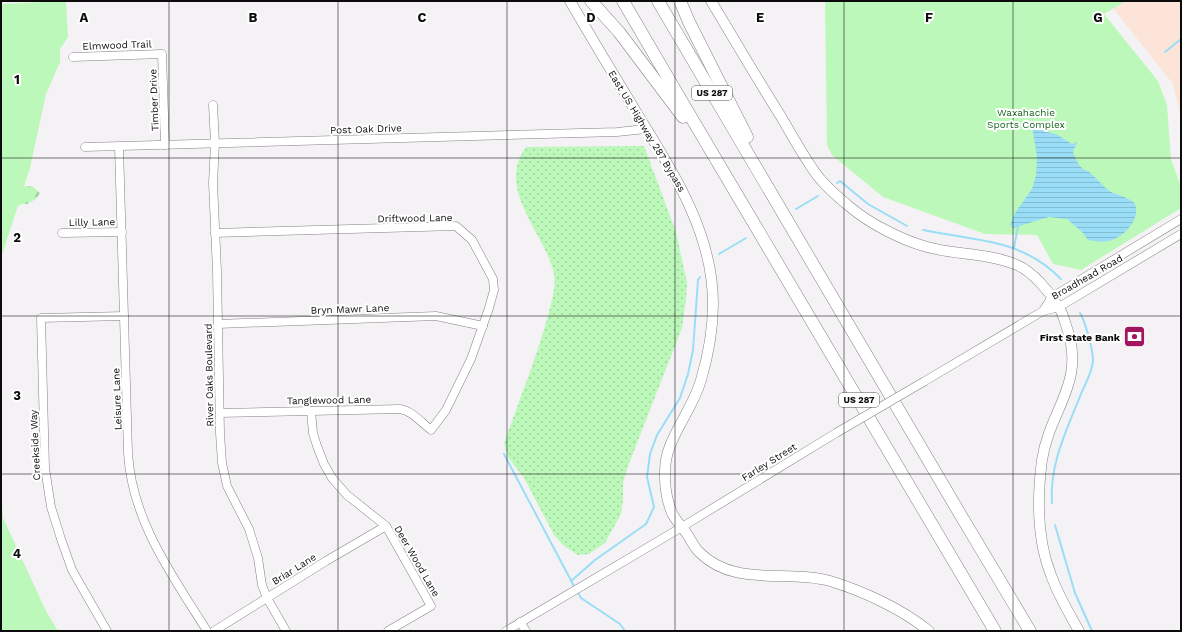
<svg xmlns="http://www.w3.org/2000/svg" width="1182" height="632" viewBox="0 0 1182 632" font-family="'Work Sans',sans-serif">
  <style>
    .education { fill: #fce4d9 }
    .grass { fill: url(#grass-dots) }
    .forest { fill: url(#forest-firs) }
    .park { fill: #bcf8ba }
    .water { fill: url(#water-rules) }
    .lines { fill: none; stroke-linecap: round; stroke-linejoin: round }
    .stream { stroke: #99def6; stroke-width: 2 }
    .minor-casing { stroke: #848184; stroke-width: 9 }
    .major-casing { stroke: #848184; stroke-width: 11 }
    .highway-casing { stroke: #848184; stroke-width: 13 }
    .minor { stroke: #fff; stroke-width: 8 }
    .major { stroke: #fff; stroke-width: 10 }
    .highway { stroke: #fff; stroke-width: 12 }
    .minor-bridge-casing { stroke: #848184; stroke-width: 9; stroke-linecap: butt }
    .minor-bridge { stroke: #fff; stroke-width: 8 }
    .grid { fill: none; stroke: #0c0b0c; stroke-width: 1; stroke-opacity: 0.55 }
    .labels { text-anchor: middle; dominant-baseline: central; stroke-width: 4; stroke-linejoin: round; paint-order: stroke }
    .shield { fill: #fff; stroke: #555455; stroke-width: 1 }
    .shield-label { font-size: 9px; font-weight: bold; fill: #0c0b0c }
    .street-label { font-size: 10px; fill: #0c0b0c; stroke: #fff }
    .park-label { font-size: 10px; fill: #18641e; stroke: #fff }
    .poi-label { font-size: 10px; font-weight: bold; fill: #0c0b0c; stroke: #fff; text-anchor: end }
    .grid-label { font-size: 13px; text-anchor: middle; font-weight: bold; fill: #0c0b0c; stroke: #fff; stroke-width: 4; stroke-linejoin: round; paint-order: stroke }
  </style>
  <defs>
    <pattern id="grass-dots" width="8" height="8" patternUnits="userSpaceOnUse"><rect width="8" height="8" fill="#bcf8ba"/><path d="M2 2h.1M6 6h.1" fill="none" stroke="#a0d39f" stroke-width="1.8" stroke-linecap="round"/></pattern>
    <pattern id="forest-firs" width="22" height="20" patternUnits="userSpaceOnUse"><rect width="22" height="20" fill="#bcf8ba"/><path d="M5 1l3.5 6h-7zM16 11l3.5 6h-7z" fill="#a0d39f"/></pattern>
    <pattern id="water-rules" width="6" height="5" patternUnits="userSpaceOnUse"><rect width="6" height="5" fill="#99def6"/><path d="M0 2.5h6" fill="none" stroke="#83bdd2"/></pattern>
  </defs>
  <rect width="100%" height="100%" fill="#f5f2f6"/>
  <path class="education" d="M1126 1H1181V117L1173 84 1113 8Z"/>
  <path class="grass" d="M644 146 676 232 687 283 686 299 682 328 628 466 623 483V499L621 514 605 543 589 554 578 555 564 546 554 535 524 478 508 457 504 444C519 400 537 357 549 312 552 300 556 286 554 274 545 232 495 190 526 147Z"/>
  <path class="forest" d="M32 186 40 193 36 199 27 204H22L9 211 1 203 23 187Z"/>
  <g class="park">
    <path d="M66 1 68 37 60 49V62L46 94 30 168 1 258V4Z"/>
    <path d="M825 1H1126L1104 14 1158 81 1167 105 1171 159 1181 187V208L1081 270 1053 264 1037 235 985 234 883 197 832 155 827 145Z"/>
    <path d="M1 484 3 518 46 611 58 631H1Z"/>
  </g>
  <path class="water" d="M1035 124 1047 132 1056 134 1072 144 1077 142 1073 152C1075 157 1078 165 1082 168 1084 170 1086 170 1088 171 1096 177 1102 186 1111 192 1116 194 1134 200 1135 204 1139 214 1132 226 1125 232 1112 243 1104 243 1088 240L1082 232 1067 219 1049 217 1013 228 1010 225 1015 213 1032 189 1036 175 1037 157 1032 126Z"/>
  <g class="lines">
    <g class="stream">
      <path d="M1165 52 1181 39"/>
      <path d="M837 183 840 181 868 204 907 226"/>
      <path d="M796 209 818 196"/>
      <path d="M923 230C975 241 1021 238 1061 279"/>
      <path d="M1014 248 1018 226"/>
      <path d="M719 254 746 238"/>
      <path d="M504 454 575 588"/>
      <path d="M1052 503C1049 465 1067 429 1081 394 1085 384 1093 371 1093 360 1093 350 1085 321 1080 313"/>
      <path d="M1055 525 1075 593 1092 631"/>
      <path d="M571 581 595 560 646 524 654 507 647 477 650 454 657 435 680 398 688 374 693 350 698 280 700 277"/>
      <path d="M577 591 581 598 620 624 625 631"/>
    </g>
    <defs>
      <g id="minor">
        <path d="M73 57 162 54 165 145"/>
        <path d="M213 105 215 143 213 183 217 271 220 433 222 463 227 486 249 529 258 558 262 585 267 598 286 631"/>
        <path d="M85 147 617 132 646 129"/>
        <path d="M119 147 128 453C132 521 172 575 207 631"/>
        <path d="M62 233 122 232"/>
        <path d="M215 233 456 226 472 240 493 279 494 290 489 308 471 359 446 410 431 430C421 422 412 411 400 409L220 413"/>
        <path d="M1043 311 1052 297 1181 219"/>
        <path d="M218 324 436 316 483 326"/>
        <path d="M925 381 1043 311 1059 307 1181 234"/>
        <path d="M311 411 313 433 317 446 324 464 332 478 347 495 386 526 431 606 388 631"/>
        <path d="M520 622 526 631"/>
        <path d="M107 631 72 570 61 539 51 507 45 468 41 318 124 316"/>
        <path d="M214 631 326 561 386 526"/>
        <path d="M506 631 682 527 836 433"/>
      </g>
      <g id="major">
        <path d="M570 1C592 39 615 77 638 115 674 174 713 233 713 304 713 329 708 356 701 380 694 404 679 423 670 446 662 465 664 494 672 513 676 521 682 527 687 534 691 540 694 547 699 552 735 588 786 569 830 581 863 591 902 609 929 631"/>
        <path d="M711 1C734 39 756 77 780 115 792 135 803 156 817 175 826 187 839 198 850 207 870 224 902 240 927 247 956 255 989 253 1017 265 1033 272 1049 291 1058 306 1062 311 1064 319 1066 325 1087 383 1050 408 1042 460 1037 498 1037 540 1051 575 1058 595 1069 613 1079 631"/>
      </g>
      <g id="highway">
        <path d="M591 1 619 32 683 117"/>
        <path d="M623 1 685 107 995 631"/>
        <path d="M658 1 960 514 1030 631"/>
        <path d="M680 1 689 22 747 137"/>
      </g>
    </defs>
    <use href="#minor" class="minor-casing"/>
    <use href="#major" class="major-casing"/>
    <use href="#highway" class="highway-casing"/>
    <use href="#minor" class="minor"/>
    <use href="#major" class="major"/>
    <use href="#highway" class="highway"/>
    <defs>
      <path id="minor-bridge" d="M836 433 925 381"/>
    </defs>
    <use href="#minor-bridge" class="minor-bridge-casing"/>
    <use href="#minor-bridge" class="minor-bridge"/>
  </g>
  <path class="grid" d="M169 1V631M338 1V631M507 1V631M675 1V631M844 1V631M1013 1V631M1 158H1181M1 316H1181M1 474H1181"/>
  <defs>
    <symbol id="bank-square" viewBox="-11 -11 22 22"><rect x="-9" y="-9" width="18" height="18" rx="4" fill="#a1165f" stroke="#fff"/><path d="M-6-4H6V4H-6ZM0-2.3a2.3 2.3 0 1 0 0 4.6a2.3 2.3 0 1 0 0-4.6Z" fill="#fff"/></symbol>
  </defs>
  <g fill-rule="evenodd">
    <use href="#bank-square" x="1122" y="324" width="25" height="25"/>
  </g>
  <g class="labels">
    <g class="shield">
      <rect x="692" y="86" width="40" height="14" rx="3"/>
      <rect x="839" y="393" width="40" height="14" rx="3"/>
    </g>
    <g class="shield-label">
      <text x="712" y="93">US 287</text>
      <text x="859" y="400">US 287</text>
    </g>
    <g class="street-label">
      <text transform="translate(117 45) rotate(-2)">Elmwood Trail</text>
      <text transform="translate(154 100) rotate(-92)">Timber Drive</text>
      <text transform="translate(366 129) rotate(-2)">Post Oak Drive</text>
      <text transform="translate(647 131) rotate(59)">East US Highway 287 Bypass</text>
      <text transform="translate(415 218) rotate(-1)">Driftwood Lane</text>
      <text transform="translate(92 222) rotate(-1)">Lilly Lane</text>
      <text transform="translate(1087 277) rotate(-30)">Broadhead Road</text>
      <text transform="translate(350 309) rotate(-2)">Bryn Mawr Lane</text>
      <text transform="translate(209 375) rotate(-91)">River Oaks Boulevard</text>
      <text transform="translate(117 399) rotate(-92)">Leisure Lane</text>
      <text transform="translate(329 400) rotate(-1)">Tanglewood Lane</text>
      <text transform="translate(35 445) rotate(-93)">Creekside Way</text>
      <text transform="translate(769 462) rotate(-32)">Farley Street</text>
      <text transform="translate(417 561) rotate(60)">Deer Wood Lane</text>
      <text transform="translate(294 569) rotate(-32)">Briar Lane</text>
    </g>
    <g class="park-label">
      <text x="1026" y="112">Waxahachie<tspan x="1026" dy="12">Sports Complex</tspan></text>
    </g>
    <g class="poi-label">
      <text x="1120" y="337">First State Bank</text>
    </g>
  </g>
  <g class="grid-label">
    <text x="84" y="22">A</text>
    <text x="253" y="22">B</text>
    <text x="422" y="22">C</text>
    <text x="591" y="22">D</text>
    <text x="760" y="22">E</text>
    <text x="929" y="22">F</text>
    <text x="1098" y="22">G</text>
    <text x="17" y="84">1</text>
    <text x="17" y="242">2</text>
    <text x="17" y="400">3</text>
    <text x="17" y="558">4</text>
  </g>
  <rect width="1182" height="632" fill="none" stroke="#0c0b0c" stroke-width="4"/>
</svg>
